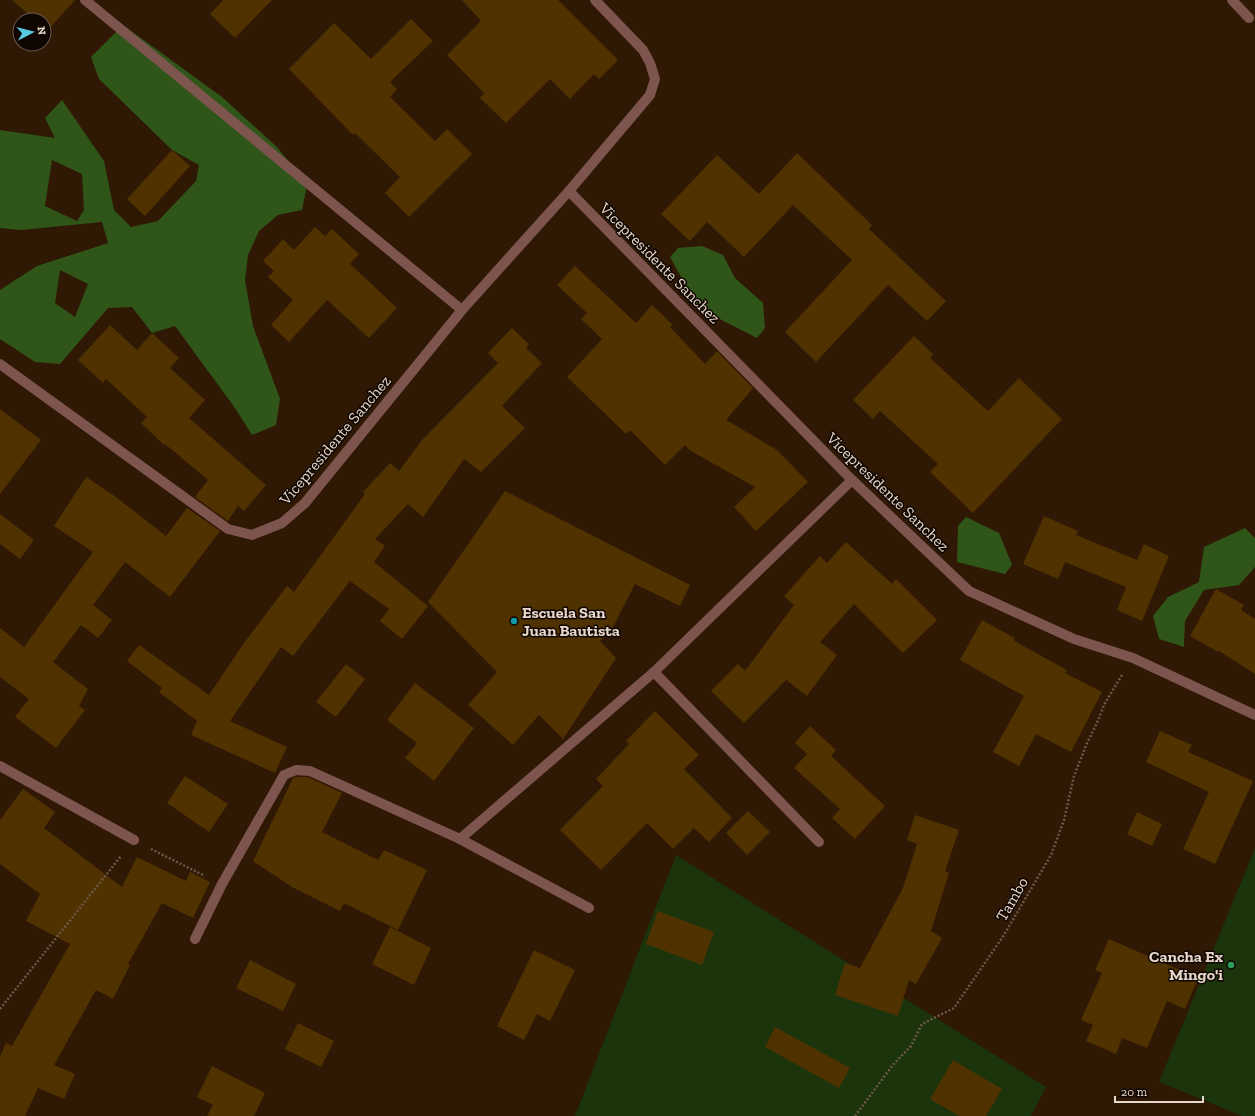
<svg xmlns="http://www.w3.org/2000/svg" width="1255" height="1116" viewBox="0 0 1255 1116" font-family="'Zilla Slab',serif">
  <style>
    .green { fill: #1b340b }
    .forest { fill: #305518; fill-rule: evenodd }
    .building { fill: #503200 }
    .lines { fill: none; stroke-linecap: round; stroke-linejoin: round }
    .path { stroke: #6d5847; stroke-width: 2.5; stroke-dasharray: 2 2; stroke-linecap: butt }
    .minor { stroke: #7d554e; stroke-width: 10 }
    .culture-dot { fill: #0f9aa8; stroke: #0f0601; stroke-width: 1.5 }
    .leisure-dot { fill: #2e9e5b; stroke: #0f0601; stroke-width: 1.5 }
    .labels { text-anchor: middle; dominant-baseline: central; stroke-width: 3; stroke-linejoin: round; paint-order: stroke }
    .street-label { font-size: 16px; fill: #e7d7ca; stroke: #0f0601 }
    .poi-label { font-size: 16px; font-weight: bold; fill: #e7d7ca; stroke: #0f0601; text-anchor: start }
  </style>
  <rect width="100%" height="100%" fill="#2f1804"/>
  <g class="green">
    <path d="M1255 848V1116H1242L1159 1082Z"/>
    <path d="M676 855 1046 1087 1031 1116H575Z"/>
  </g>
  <g class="forest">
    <path d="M123 25 222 97 277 147 307 185 302 210 278 215 259 231 248 255 245 280 253 326 280 399 276 425 252 435 235 408 175 326 152 333 132 307 108 308 60 364 35 362 0 339V290L37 266 108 243 102 222 21 230 0 228V130L55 138 45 118 62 100 104 161 114 210 131 227 158 221 196 181 199 165 172 150 99 79 91 57ZM52 160 82 174 84 210 77 221 45 206ZM60 270 88 284 75 317 55 303Z"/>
    <path d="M702 246 723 255 735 278 763 303 765 328 757 338 698 308 670 257 678 248Z"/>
    <path d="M966 517 999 533 1012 565 1005 574 957 562 958 526Z"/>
    <path d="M1245 528 1255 538V567L1239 585 1204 590 1185 621 1184 647 1159 639 1153 616 1168 597 1199 582 1204 547Z"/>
  </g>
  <g class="building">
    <path d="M12 0H75L47 31 44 28V20H35Z"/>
    <path d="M223 0H272L235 38 210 14Z"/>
    <path d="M462 0H558L618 60 599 79 594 74 570 99 550 79 506 123 480 98 484 93 447 55 481 21Z"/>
    <path d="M411 19 433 41 390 82 397 89 390 97 435 141 447 129 472 154 409 217 385 193 400 177 355 133 353 135 289 69 334 23 371 59Z"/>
    <path d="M172 150 190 166 145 216 127 199Z"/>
    <path d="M797 153 872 225 869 229 946 301 927 321 888 285 816 362 785 332 852 260 793 205 744 257 707 222 690 241 661 214 717 155 759 194Z"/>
    <path d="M315 227 325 236 332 229 359 254 350 264 397 308 369 338 327 300 289 342 271 325 293 300 268 277 274 271 263 261 283 239 294 250Z"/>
    <path d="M575 266 636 323 652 305 673 325 670 327 705 364 717 351 753 388 726 420 777 450 808 482 756 531 734 507 755 487 691 451 685 445 665 465 630 430 626 434 567 377 602 339 581 319 587 313 557 285Z"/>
    <path d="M110 325 137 350 152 333 179 358 170 368 205 400 189 418 266 485 244 511 238 506 228 521 195 497 208 480 165 444 164 445 141 423 147 417 106 379 103 383 78 360Z"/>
    <path d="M512 328 529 344 526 348 542 363 502 406 525 428 481 472 464 459 423 517 408 504 375 539 385 546 374 562 428 606 402 639 380 621 389 609 350 581 293 656 281 647 230 721 287 747 275 773 191 735 197 721 159 692 162 688 127 661 139 645 209 695 244 643 287 586 294 592 365 494 363 492 390 463 399 471 422 440 498 363 488 353Z"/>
    <path d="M914 336 933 354 930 358 988 411 1019 378 1062 419 973 513 930 472 938 464 880 411 873 419 853 400Z"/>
    <path d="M0 409 41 440 0 494Z"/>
    <path d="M86 477 116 497 166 536 187 508 220 531 170 597 125 562 93 605 112 620 98 638 81 625 53 662 88 689 79 706 85 710 56 748 15 717 29 699 0 677V628L24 647 93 552 54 526Z"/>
    <path d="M505 491 690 585 680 606 635 584 612 629 600 641 616 658 563 739 539 715 513 745 468 705 497 672 428 602Z"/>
    <path d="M0 514 34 540 20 559 0 544Z"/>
    <path d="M1044 516 1078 531 1076 535 1137 560 1144 544 1169 556 1142 621 1117 610 1126 587 1065 562 1058 579 1023 564Z"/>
    <path d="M846 542 892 584 896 579 937 620 903 653 854 604 820 642 837 655 807 696 786 680 744 723 711 691 738 664 745 671 794 605 784 596 820 556 827 563Z"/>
    <path d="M1216 589 1244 605 1241 610 1255 619V674L1219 651 1218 652 1190 636Z"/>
    <path d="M982 620 1015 638 1014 641 1067 670 1065 673 1102 692 1071 752 1036 734 1019 766 993 752 1024 696 960 660Z"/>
    <path d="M346 664 365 679 336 717 316 702Z"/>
    <path d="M415 683 474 728 434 781 405 758 417 743 387 720Z"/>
    <path d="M655 711 699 755 684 769 732 818 709 842 694 828 673 849 647 823 601 870 560 830 603 786 596 779 629 744 626 741Z"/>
    <path d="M810 726 836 750 831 756 885 806 855 839 832 818 840 809 794 768 807 754 795 743Z"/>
    <path d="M1160 731 1192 745 1188 752 1253 781 1215 864 1183 849 1209 792 1146 762Z"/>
    <path d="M185 776 228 804 209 832 167 803Z"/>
    <path d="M297 777H308L342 793 322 832 378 860 384 850 427 870 398 930 344 903 340 911 292 887 253 861 293 778Z"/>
    <path d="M23 789 55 812 44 828 122 887 137 857 186 881 190 872 210 882 193 918 162 903 128 964 130 965 113 999 96 990 54 1065 75 1074 64 1099 38 1088 25 1116H0V1057L6 1043 12 1046 70 944 26 921 40 894 0 864V820Z"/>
    <path d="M748 811 770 832 747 855 726 833Z"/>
    <path d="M1137 812 1162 824 1152 846 1127 834Z"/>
    <path d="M915 815 959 830 945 871 949 873 931 931 942 938 916 984 909 980 898 1016 835 995 845 963 860 968 903 888 917 844 907 840Z"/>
    <path d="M658 911 714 932 702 965 646 944Z"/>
    <path d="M390 927 431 948 414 985 372 964Z"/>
    <path d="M1109 939 1198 978 1185 1009 1167 1001 1147 1048 1122 1038 1116 1054 1086 1041 1093 1025 1081 1020 1102 973 1095 970Z"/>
    <path d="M534 950 575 970 550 1021 537 1014 524 1040 497 1026Z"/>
    <path d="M250 960 296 984 283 1011 236 988Z"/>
    <path d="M298 1023 334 1041 321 1067 285 1049Z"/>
    <path d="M775 1027 850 1068 839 1088 765 1047Z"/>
    <path d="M953 1060 1002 1089 986 1116H959L930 1099Z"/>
    <path d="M212 1066 265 1093 254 1116H207L213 1105 197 1097Z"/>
  </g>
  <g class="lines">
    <g class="path">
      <path d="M151 849 203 875"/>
      <path d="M0 1009 121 856"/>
      <path d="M855 1116 892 1066 911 1046 922 1024 954 1008 1004 935 1051 855 1064 820 1074 776 1087 743 1096 725 1105 703 1122 675"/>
    </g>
    <g class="minor">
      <path d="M85 0 462 310"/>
      <path d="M1232 0 1249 18"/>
      <path d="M569 191 852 480 969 591 1074 639 1133 658 1255 715"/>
      <path d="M0 364 228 529 252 535 282 523 305 503 462 310 569 191 650 95 655 79 650 63 643 50 595 0"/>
      <path d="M654 672 819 842"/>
      <path d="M0 766 134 840"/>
      <path d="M460 839 654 672 852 480"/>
      <path d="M195 939 222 884 284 775 296 770 310 771 460 839 589 908"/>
    </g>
  </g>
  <circle class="culture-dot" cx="514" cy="621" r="4"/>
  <circle class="leisure-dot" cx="1231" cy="965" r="4"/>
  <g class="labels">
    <g class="street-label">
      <text transform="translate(660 263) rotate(45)">Vicepresidente Sanchez</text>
      <text transform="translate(335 440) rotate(-50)">Vicepresidente Sanchez</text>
      <text transform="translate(888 492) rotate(44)">Vicepresidente Sanchez</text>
      <text transform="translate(1012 899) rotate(-60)">Tambo</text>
    </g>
    <g class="poi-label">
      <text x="522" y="612">Escuela San<tspan x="522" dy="18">Juan Bautista</tspan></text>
      <text x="1223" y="956" text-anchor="end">Cancha Ex<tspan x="1223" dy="18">Mingo'i</tspan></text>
    </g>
  </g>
  <g transform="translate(32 32) rotate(83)"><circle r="19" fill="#0f0601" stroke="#655a51"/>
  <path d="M0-3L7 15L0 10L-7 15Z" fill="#56c9e1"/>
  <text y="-6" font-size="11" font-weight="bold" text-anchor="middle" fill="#e7d7ca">N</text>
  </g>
  <path d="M1115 1096v6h88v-6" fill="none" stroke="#e7d7ca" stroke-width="2"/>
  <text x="1121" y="1096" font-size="12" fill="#e7d7ca" stroke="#0f0601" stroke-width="3" paint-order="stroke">20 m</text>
</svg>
